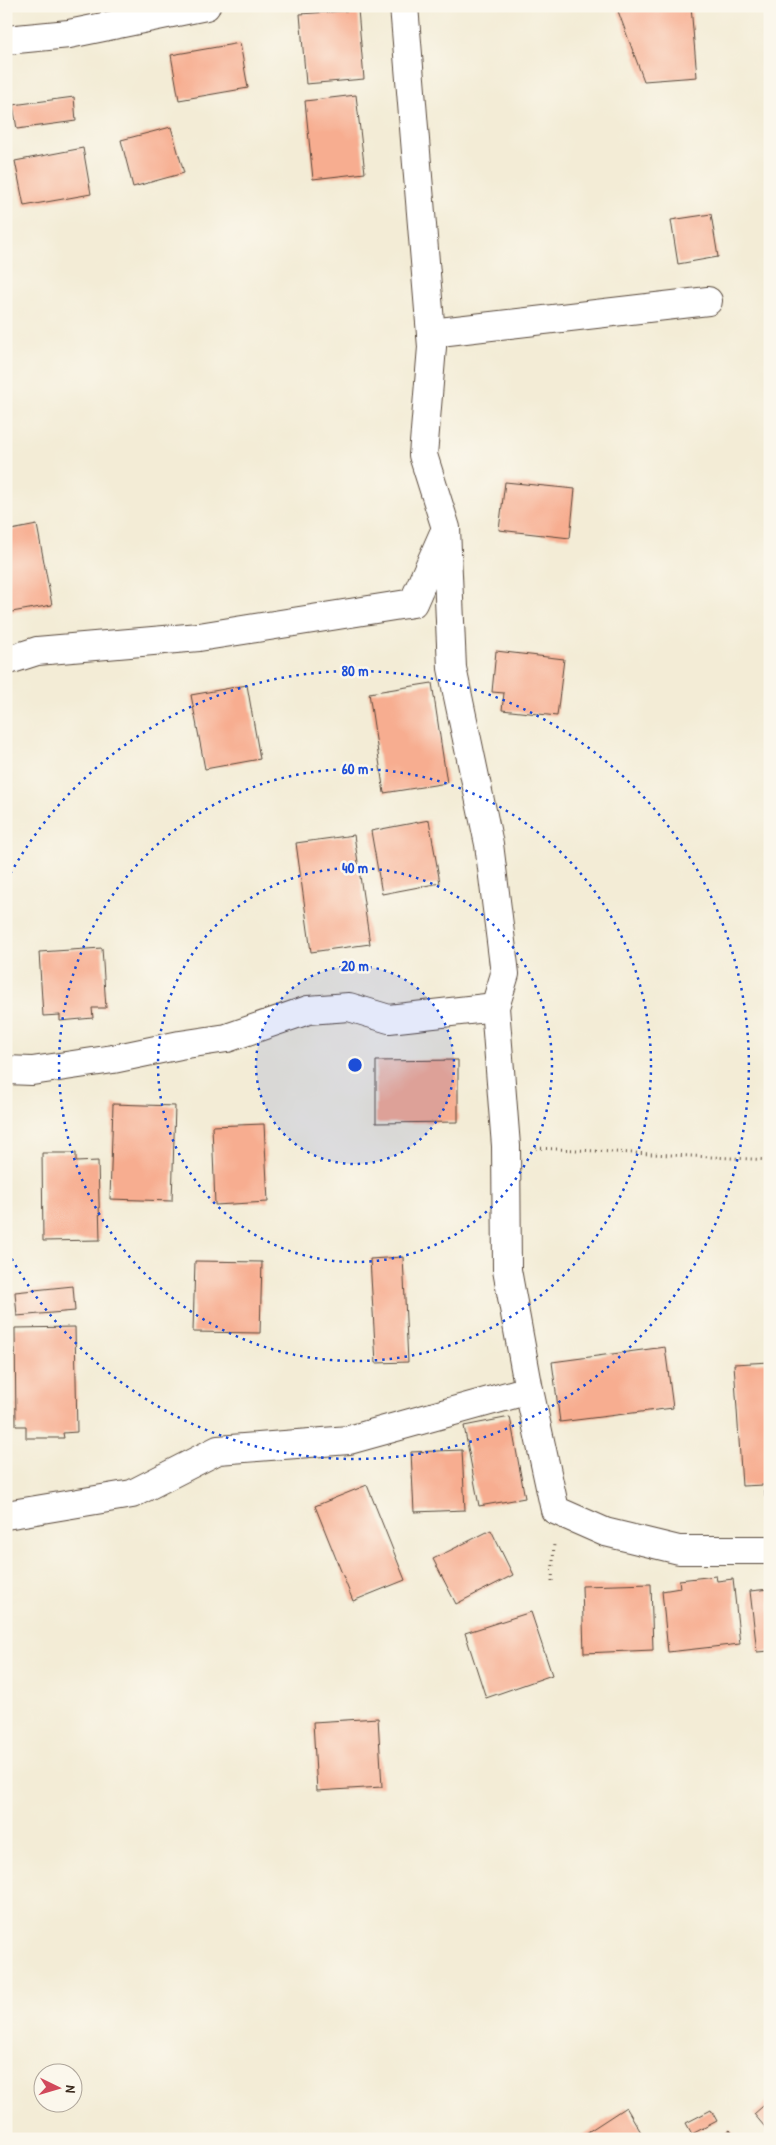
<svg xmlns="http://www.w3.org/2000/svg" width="776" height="2145" viewBox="0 0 776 2145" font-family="'Patrick Hand',sans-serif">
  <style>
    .building { fill: #f7ad90 }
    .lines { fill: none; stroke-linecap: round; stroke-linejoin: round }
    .minor-casing { stroke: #57473a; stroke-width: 30 }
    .path { stroke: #57473a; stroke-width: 3; stroke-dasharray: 1 4; stroke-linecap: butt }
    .minor { stroke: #fff; stroke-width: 28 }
    .ring { fill: none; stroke: #1d4ed8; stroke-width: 2.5; stroke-dasharray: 2.5 5 }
    .centre { fill: #1d4ed8; stroke: #fbf7ec; stroke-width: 2.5 }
    .ring-label { font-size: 15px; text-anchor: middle; font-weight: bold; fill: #1d4ed8; stroke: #fbf7ec; stroke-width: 5; stroke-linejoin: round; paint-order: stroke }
  </style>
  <rect width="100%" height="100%" fill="#fbf7ec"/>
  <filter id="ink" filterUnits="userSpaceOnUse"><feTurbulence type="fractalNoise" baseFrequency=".02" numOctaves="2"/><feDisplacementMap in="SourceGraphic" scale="10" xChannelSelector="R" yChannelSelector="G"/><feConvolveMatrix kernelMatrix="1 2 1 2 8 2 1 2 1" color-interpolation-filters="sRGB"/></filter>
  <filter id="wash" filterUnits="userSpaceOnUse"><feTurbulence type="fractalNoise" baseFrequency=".0096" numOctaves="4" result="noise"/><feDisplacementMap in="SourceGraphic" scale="20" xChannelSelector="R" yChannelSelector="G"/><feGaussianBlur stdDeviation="1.12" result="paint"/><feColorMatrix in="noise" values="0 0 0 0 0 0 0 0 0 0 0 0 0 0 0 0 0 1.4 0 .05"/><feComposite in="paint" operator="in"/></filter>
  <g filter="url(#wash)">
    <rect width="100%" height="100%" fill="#f3ecd6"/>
    <g id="blocks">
      <g class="building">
        <path d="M630 6H691L697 77 644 81 618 11Z"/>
        <path d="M358 10 364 79 306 84 300 14Z"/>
        <path d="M240 43 248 88 179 100 171 55Z"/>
        <path d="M356 95 365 173 313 179 305 101Z"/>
        <path d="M74 97 76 121 17 129 13 105Z"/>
        <path d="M171 127 184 173 133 187 121 140Z"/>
        <path d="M83 148 91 194 24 206 15 161Z"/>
        <path d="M711 214 718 257 678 264 671 220Z"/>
        <path d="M505 482 575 489 570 538 499 530Z"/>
        <path d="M37 525 52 605 6 613V531Z"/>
        <path d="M496 651 564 659 557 716 502 710 504 693 492 692Z"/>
        <path d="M432 683 447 783 384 793 369 693Z"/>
        <path d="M247 685 260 759 205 769 191 695Z"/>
        <path d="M429 820 440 883 382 894 371 831Z"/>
        <path d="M354 835 370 944 311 952 296 843Z"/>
        <path d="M102 948 106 1008H92L93 1018 60 1021V1015L43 1016 39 952Z"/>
        <path d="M458 1060V1122L376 1123V1061Z"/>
        <path d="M113 1104 175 1106 172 1201 110 1199Z"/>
        <path d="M264 1124 268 1202 215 1205 212 1126Z"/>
        <path d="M42 1153H76V1162L98 1161 100 1240 43 1241Z"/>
        <path d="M403 1257 408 1362 376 1363 370 1259Z"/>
        <path d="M195 1261 262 1262 260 1333 193 1332Z"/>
        <path d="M73 1286 75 1311 17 1316 15 1292Z"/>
        <path d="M75 1327 77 1432 63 1433 64 1438H26V1426H16L15 1328Z"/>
        <path d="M665 1347 673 1408 560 1422 552 1362Z"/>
        <path d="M770 1362V1497H765L764 1485 742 1486 734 1364Z"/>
        <path d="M510 1417 525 1498 479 1506 464 1426Z"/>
        <path d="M462 1450 465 1510 414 1512 411 1452Z"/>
        <path d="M367 1485 405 1580 353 1601 315 1506Z"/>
        <path d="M491 1530 513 1575 456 1604 433 1559Z"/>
        <path d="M716 1576 717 1581 733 1579 740 1644 668 1652 662 1591 680 1588 679 1580Z"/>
        <path d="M651 1584 653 1650 584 1653 582 1586Z"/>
        <path d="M770 1589V1651L757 1652 750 1591Z"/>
        <path d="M531 1612 552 1675 486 1698 465 1633Z"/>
        <path d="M378 1718 382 1787 317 1791 313 1722Z"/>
        <path d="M770 2100V2133L754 2114Z"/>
        <path d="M626 2107 645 2139H577Z"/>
        <path d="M711 2110 717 2121 692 2134 686 2123Z"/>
        <path d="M730 2130 737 2139H718Z"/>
      </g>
    </g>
  </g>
  <g filter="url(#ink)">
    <use href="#blocks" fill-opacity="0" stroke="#57473a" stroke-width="1"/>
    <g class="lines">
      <defs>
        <g id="minor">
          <path d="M404 6 432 347 423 455 446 528 452 668 489 844 505 974 495 1007 506 1146 507 1270 529 1390 555 1510 605 1532 679 1550H770"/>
          <path d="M6 40 69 34 206 6"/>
          <path d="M431 333 708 301"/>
          <path d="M6 661 37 651 199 637 413 603 443 535"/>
          <path d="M6 1070 32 1071 113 1059 180 1045 227 1038 308 1010 349 1007 389 1019 495 1007"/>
          <path d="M6 1515 132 1494 218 1450 349 1440 529 1390"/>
        </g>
      </defs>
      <use href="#minor" class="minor-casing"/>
      <g class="path">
        <path d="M536 1148 770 1160"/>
        <path d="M552 1581 554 1543"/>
      </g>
      <use href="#minor" class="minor"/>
    </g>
  </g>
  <circle cx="355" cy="1065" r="99" fill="#1d4ed8" fill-opacity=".12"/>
  <g class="ring">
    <circle cx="355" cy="1065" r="99"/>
    <circle cx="355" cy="1065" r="197"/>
    <circle cx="355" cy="1065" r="296"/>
    <path d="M7 880A394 394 0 1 1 7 1250"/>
  </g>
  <circle cx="355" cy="1065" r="8" class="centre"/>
  <g class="ring-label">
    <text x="355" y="676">80 m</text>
    <text x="355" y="774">60 m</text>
    <text x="355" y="873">40 m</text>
    <text x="355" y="971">20 m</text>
  </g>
  <rect width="776" height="2145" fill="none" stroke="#fbf7ec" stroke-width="25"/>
  <g transform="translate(58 2088) rotate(95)"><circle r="24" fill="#fbf7ec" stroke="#aea59a"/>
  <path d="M0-4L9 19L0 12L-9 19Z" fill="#d1495b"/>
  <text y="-8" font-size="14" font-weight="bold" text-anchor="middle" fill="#3b2a1e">N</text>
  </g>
</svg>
